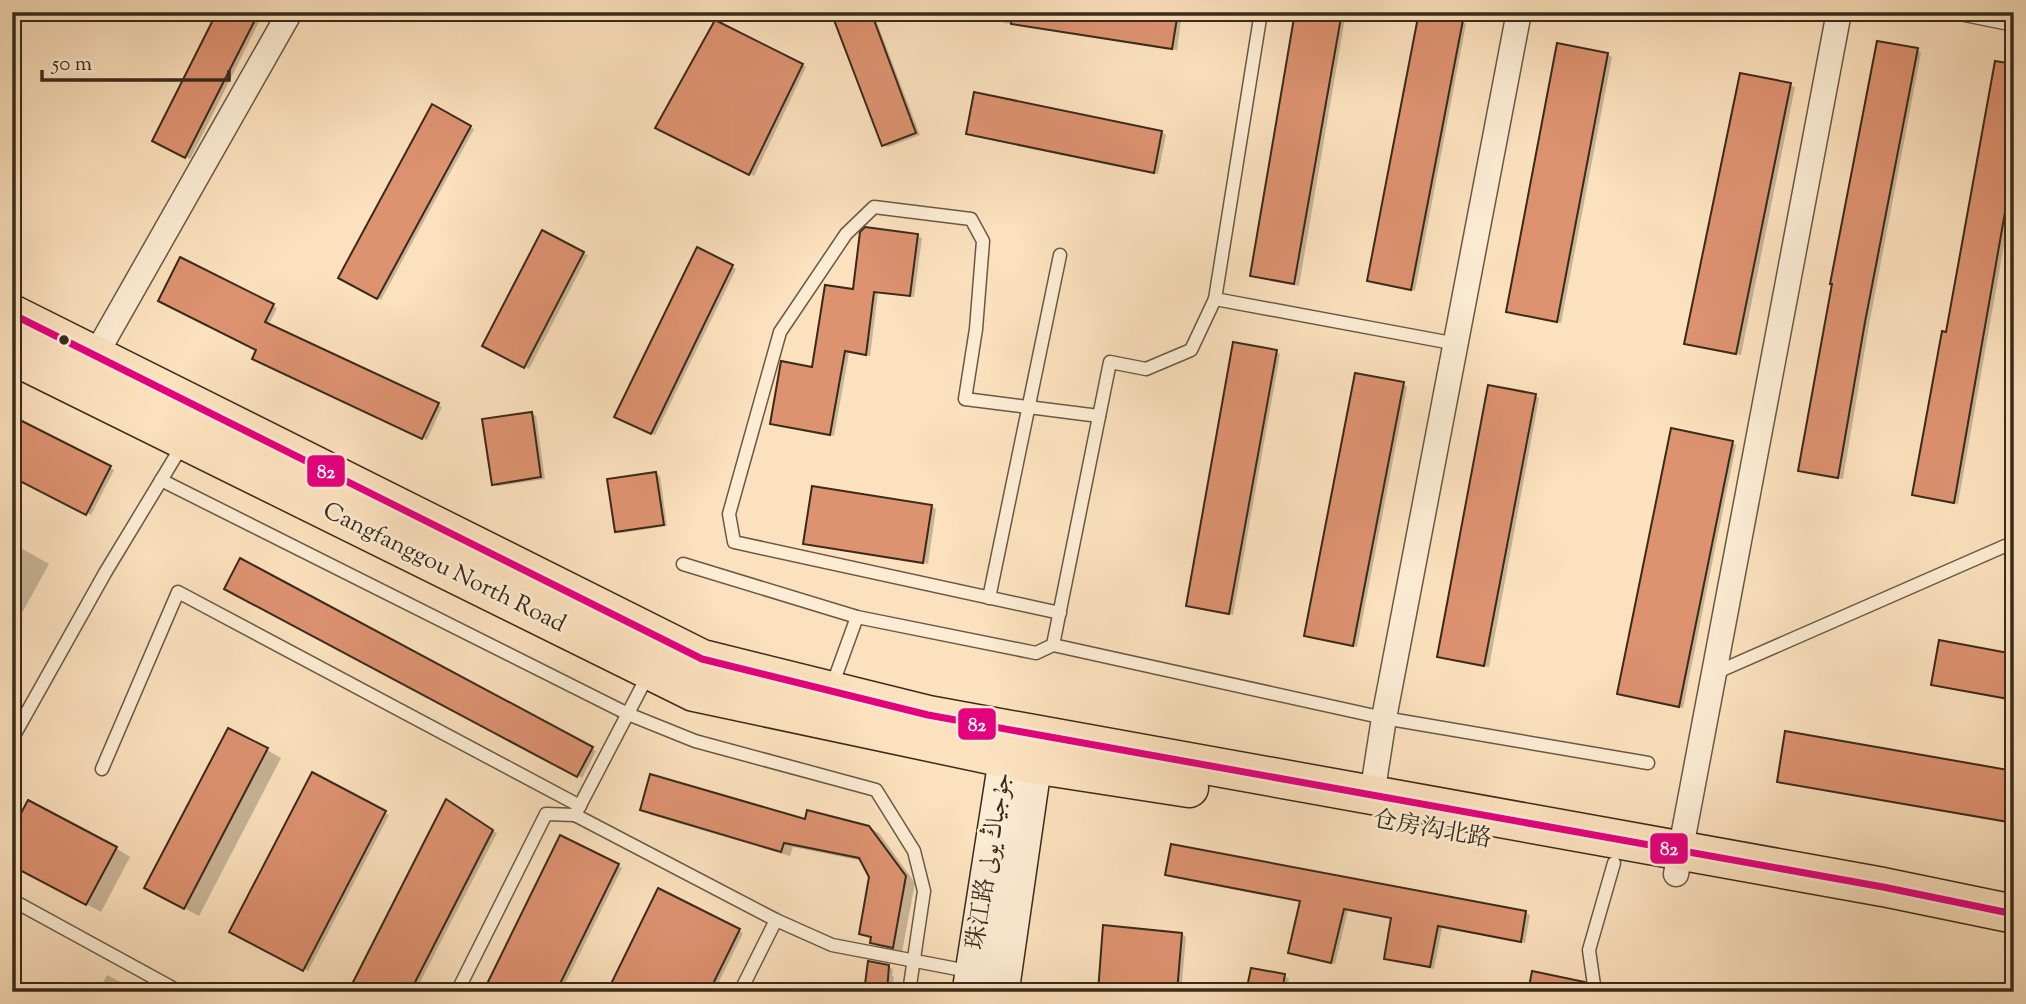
<svg xmlns="http://www.w3.org/2000/svg" width="2026" height="1004" viewBox="0 0 2026 1004" font-family="'Sorts Mill Goudy',Amiri,'Noto Serif SC',serif">
  <style>
    .shadow { fill: #0003 }
    .building { fill: #dd9270; stroke: #392a1b; stroke-width: 2 }
    .lines { fill: none; stroke-linecap: round; stroke-linejoin: round }
    .lane-casing { stroke: #6a5844; stroke-width: 15 }
    .street-casing { stroke: #6a5844; stroke-width: 27 }
    .secondary-casing { stroke: #392a1b; stroke-width: 38 }
    .primary-casing { stroke: #392a1b; stroke-width: 41 }
    .lane { stroke: #fcecd4; stroke-width: 12 }
    .street { stroke: #fcecd4; stroke-width: 24 }
    .secondary { stroke: #fcecd4; stroke-width: 35 }
    .primary { stroke: #fbe1bd; stroke-width: 38 }
    .bus-1-casing { stroke: #fcecd4; stroke-width: 12 }
    .bus-1 { stroke: #e5007d; stroke-width: 7 }
    .bus-dot { fill: #392a1b; stroke: #fcecd4; stroke-width: 2.5 }
    .labels { text-anchor: middle; dominant-baseline: central; stroke-width: 5; stroke-linejoin: round; paint-order: stroke }
    .street-label { font-size: 24px; fill: #392a1b; stroke: #fcecd4 }
    .line-badge { stroke: #fcecd4; stroke-width: 2.5 }
    .badge-label { font-size: 19px; text-anchor: middle; font-weight: bold; fill: #fff }
  </style>
  <rect width="100%" height="100%" fill="#fbe1bd"/>
  <filter id="stains"><feTurbulence type="fractalNoise" baseFrequency=".00286" numOctaves="4"/><feColorMatrix values="0 0 0 0 .2 0 0 0 0 .09 0 0 0 0 .02 0 0 0 .5 -.17"/></filter>
  <radialGradient id="worn" r=".72"><stop offset=".6" stop-color="#630" stop-opacity="0"/><stop offset="1" stop-color="#630" stop-opacity=".3"/></radialGradient>
  <g class="shadow">
    <path d="M219 12H264L190 159 154 141Z"/>
    <path d="M833 12H873L920 135 888 147 883 145Z"/>
    <path d="M1001 12H1182L1177 50 1004 23 1000 21Z"/>
    <path d="M1297 12H1346L1299 286 1252 276Z"/>
    <path d="M1462 21 1466 24 1415 291 1374 283 1369 281Z"/>
    <path d="M715 22 806 67 754 176 657 127Z"/>
    <path d="M1917 50 1921 53 1869 325 1843 479 1804 472 1800 470Z"/>
    <path d="M1608 55 1612 57 1561 323 1512 313 1508 311Z"/>
    <path d="M2014 66V188L1958 504 1914 494 1947 334Z"/>
    <path d="M1741 75 1795 87 1741 355 1690 345Z"/>
    <path d="M976 94 1162 132 1166 135 1158 174 972 136 968 133Z"/>
    <path d="M433 107 474 129 381 300 340 277Z"/>
    <path d="M543 232 588 255 529 369 484 346Z"/>
    <path d="M917 236 922 238 914 297 878 293 870 356 849 353 834 436 772 423 813 369 855 291Z"/>
    <path d="M697 249 736 269 655 435 616 416Z"/>
    <path d="M180 260 277 308 268 326 442 407 427 440 258 361V349Z"/>
    <path d="M1276 352 1280 354 1233 615 1192 607 1188 605Z"/>
    <path d="M1403 384 1407 387 1357 647 1310 638 1306 635Z"/>
    <path d="M1535 396 1539 398 1489 667 1443 658 1439 656Z"/>
    <path d="M532 414 536 416 545 479 498 486 493 484Z"/>
    <path d="M12 418 114 470 91 515 12 475Z"/>
    <path d="M1732 443 1736 445 1683 708 1623 696 1619 694Z"/>
    <path d="M655 474 660 476 667 526 621 533 617 531Z"/>
    <path d="M932 507 936 509 928 564 805 543Z"/>
    <path d="M12 543 49 564 12 631Z"/>
    <path d="M241 561 596 751 582 778 226 588Z"/>
    <path d="M2014 656V701L1933 685Z"/>
    <path d="M267 750 281 758 199 916 161 896Z"/>
    <path d="M2014 773V824L1779 781Z"/>
    <path d="M313 775 389 815 308 971 232 931Z"/>
    <path d="M446 802 497 833 415 992H350Z"/>
    <path d="M642 809 868 828 879 833 915 883 902 952 881 948 872 942V939L861 934 871 877 863 861 793 847 790 856 651 815Z"/>
    <path d="M561 837 622 868 561 992H485Z"/>
    <path d="M1173 846 1526 913 1530 915 1525 943 1442 928 1434 969 1390 960 1386 958 1393 918 1348 910 1335 964 1294 954 1302 901 1171 877 1167 874Z"/>
    <path d="M116 848 130 857 101 912 12 864Z"/>
    <path d="M659 891 743 933 714 992H609Z"/>
    <path d="M1182 934 1186 937 1181 992H1099Z"/>
    <path d="M889 967 893 969 892 976 894 977 891 992H865Z"/>
    <path d="M107 975 140 992H98Z"/>
    <path d="M1284 976 1289 979 1286 992H1248Z"/>
    <path d="M12 985 17 987 24 992H12Z"/>
  </g>
  <g class="building">
    <path d="M217 12H259L185 158 152 141Z"/>
    <path d="M831 12H871L916 133 882 146Z"/>
    <path d="M1012 12H1178L1172 49 1011 24Z"/>
    <path d="M1295 12H1342L1294 284 1250 276Z"/>
    <path d="M1419 12 1463 20 1411 290 1367 281Z"/>
    <path d="M715 20 803 64 749 175 655 128Z"/>
    <path d="M1877 41 1918 48 1865 322 1838 478 1798 471 1832 284H1830Z"/>
    <path d="M1557 43 1608 53 1557 322 1506 312Z"/>
    <path d="M1995 61 2014 64V161L1954 503 1912 495 1942 331 1946 332Z"/>
    <path d="M1740 73 1791 83 1736 354 1684 344Z"/>
    <path d="M974 92 1162 131 1154 173 966 134Z"/>
    <path d="M432 104 471 126 377 299 338 278Z"/>
    <path d="M865 227 918 234 910 296 874 292 866 355 845 351 830 435 770 424 781 361 812 367 825 285 853 289 860 232Z"/>
    <path d="M542 230 584 252 524 368 482 346Z"/>
    <path d="M697 247 733 265 651 434 614 417Z"/>
    <path d="M180 257 274 304 265 322 439 403 422 439 252 359 256 350 158 301Z"/>
    <path d="M1233 342 1277 350 1229 614 1186 606Z"/>
    <path d="M1355 373 1404 382 1353 646 1304 636Z"/>
    <path d="M1488 385 1536 394 1484 666 1437 657Z"/>
    <path d="M532 412 541 477 492 485 482 419Z"/>
    <path d="M12 416 111 466 86 515 12 477Z"/>
    <path d="M1671 428 1733 441 1679 707 1617 694Z"/>
    <path d="M656 472 664 525 615 532 607 479Z"/>
    <path d="M812 486 932 505 923 563 803 544Z"/>
    <path d="M240 558 593 747 577 777 224 589Z"/>
    <path d="M1939 640 2014 654V700L1931 685Z"/>
    <path d="M228 728 268 748 184 909 144 888Z"/>
    <path d="M1785 731 2014 771V823L1777 782Z"/>
    <path d="M312 772 386 811 303 971 229 932Z"/>
    <path d="M650 774 805 819 807 810 869 826 906 876 893 948 870 943 871 937 859 934 869 877 859 858 784 843 781 852 640 810Z"/>
    <path d="M446 799 493 830 410 992H348Z"/>
    <path d="M28 800 117 847 86 905 12 866V830Z"/>
    <path d="M560 835 619 864 556 992H483Z"/>
    <path d="M1171 844 1526 911 1521 942 1438 926 1430 967 1384 959 1391 918 1344 909 1331 963 1288 953 1300 901 1165 875Z"/>
    <path d="M658 888 740 929 709 992H607Z"/>
    <path d="M1103 925 1182 933 1177 992H1098Z"/>
    <path d="M868 961 889 965 887 992H864Z"/>
    <path d="M1251 968 1285 974 1282 992H1246Z"/>
    <path d="M1532 971 1585 982 1586 992H1528Z"/>
  </g>
  <g class="lines">
    <defs>
      <g id="lane">
        <path d="M1261 12 1215 299 1457 344"/>
        <path d="M1950 12 2014 25"/>
        <path d="M161 480 628 714 695 741 876 790 914 851 924 891 909 992"/>
        <path d="M683 564 857 617 1036 653 1053 645 1110 362 1146 369 1191 350 1215 299"/>
        <path d="M989 598 1060 255"/>
        <path d="M1060 613 734 542 729 514 780 332 846 234 874 207 971 219 983 241 976 329 965 399 1099 416"/>
        <path d="M1053 645 1384 718 1648 763"/>
        <path d="M649 673 575 815 776 920 832 945 973 972"/>
        <path d="M1715 673 2014 542"/>
        <path d="M832 686 857 617"/>
        <path d="M12 739 105 573 183 444"/>
        <path d="M102 769 178 592 580 806"/>
        <path d="M12 900 180 992"/>
        <path d="M457 992 546 814 575 815"/>
        <path d="M740 992 776 920"/>
        <path d="M1595 992 1589 950 1614 863"/>
      </g>
      <g id="street">
        <path d="M87 365 96 354 290 12"/>
        <path d="M1372 795 1384 718 1519 12"/>
        <path d="M1676 874 1839 12"/>
      </g>
      <g id="secondary">
        <path d="M970 992 1011 730"/>
        <path d="M1001 992 1038 735"/>
      </g>
      <g id="primary">
        <path d="M12 314 702 659 928 715 1883 887 2014 914"/>
        <path d="M12 355 694 692 1033 764 1189 788"/>
      </g>
    </defs>
    <use href="#lane" class="lane-casing"/>
    <use href="#street" class="street-casing"/>
    <use href="#secondary" class="secondary-casing"/>
    <use href="#primary" class="primary-casing"/>
    <use href="#lane" class="lane"/>
    <use href="#street" class="street"/>
    <use href="#secondary" class="secondary"/>
    <use href="#primary" class="primary"/>
    <defs>
      <path id="bus-1" d="M12 314 702 659 928 715 1883 887 2014 914"/>
    </defs>
    <use href="#bus-1" class="bus-1-casing"/>
    <use href="#bus-1" class="bus-1"/>
  </g>
  <circle class="bus-dot" cx="64" cy="340" r="6"/>
  <g class="labels">
    <g class="street-label">
      <text transform="translate(444 568) rotate(26)">Cangfanggou North Road</text>
      <text transform="translate(1432 830) rotate(10)">仓房沟北路</text>
      <text transform="translate(990 861) rotate(-81)">珠江路 جۇجياڭ يولى</text>
    </g>
  </g>
  <g class="line-badge">
    <rect x="306" y="454" width="40" height="34" rx="7" fill="#e5007d"/>
    <rect x="957" y="707" width="40" height="34" rx="7" fill="#e5007d"/>
    <rect x="1649" y="832" width="40" height="33" rx="7" fill="#e5007d"/>
  </g>
  <g class="badge-label">
    <text x="326" y="478">82</text>
    <text x="977" y="731">82</text>
    <text x="1669" y="855">82</text>
  </g>
  <rect width="2026" height="1004" fill="none" stroke="#fbe1bd" stroke-width="42"/>
  <rect x="14" y="14" width="1998" height="976" fill="none" stroke="#392a1b" stroke-width="3.5"/>
  <rect x="21" y="21" width="1984" height="962" fill="none" stroke="#392a1b" stroke-width="2"/>
  <path d="M42 70v10h187v-10" fill="none" stroke="#392a1b" stroke-width="3.5"/>
  <text x="52" y="70" font-size="21" fill="#392a1b" stroke="#fcecd4" stroke-width="5" paint-order="stroke">50 m</text>
  <rect width="100%" height="100%" filter="url(#stains)"/>
  <rect width="100%" height="100%" fill="url(#worn)"/>
</svg>
